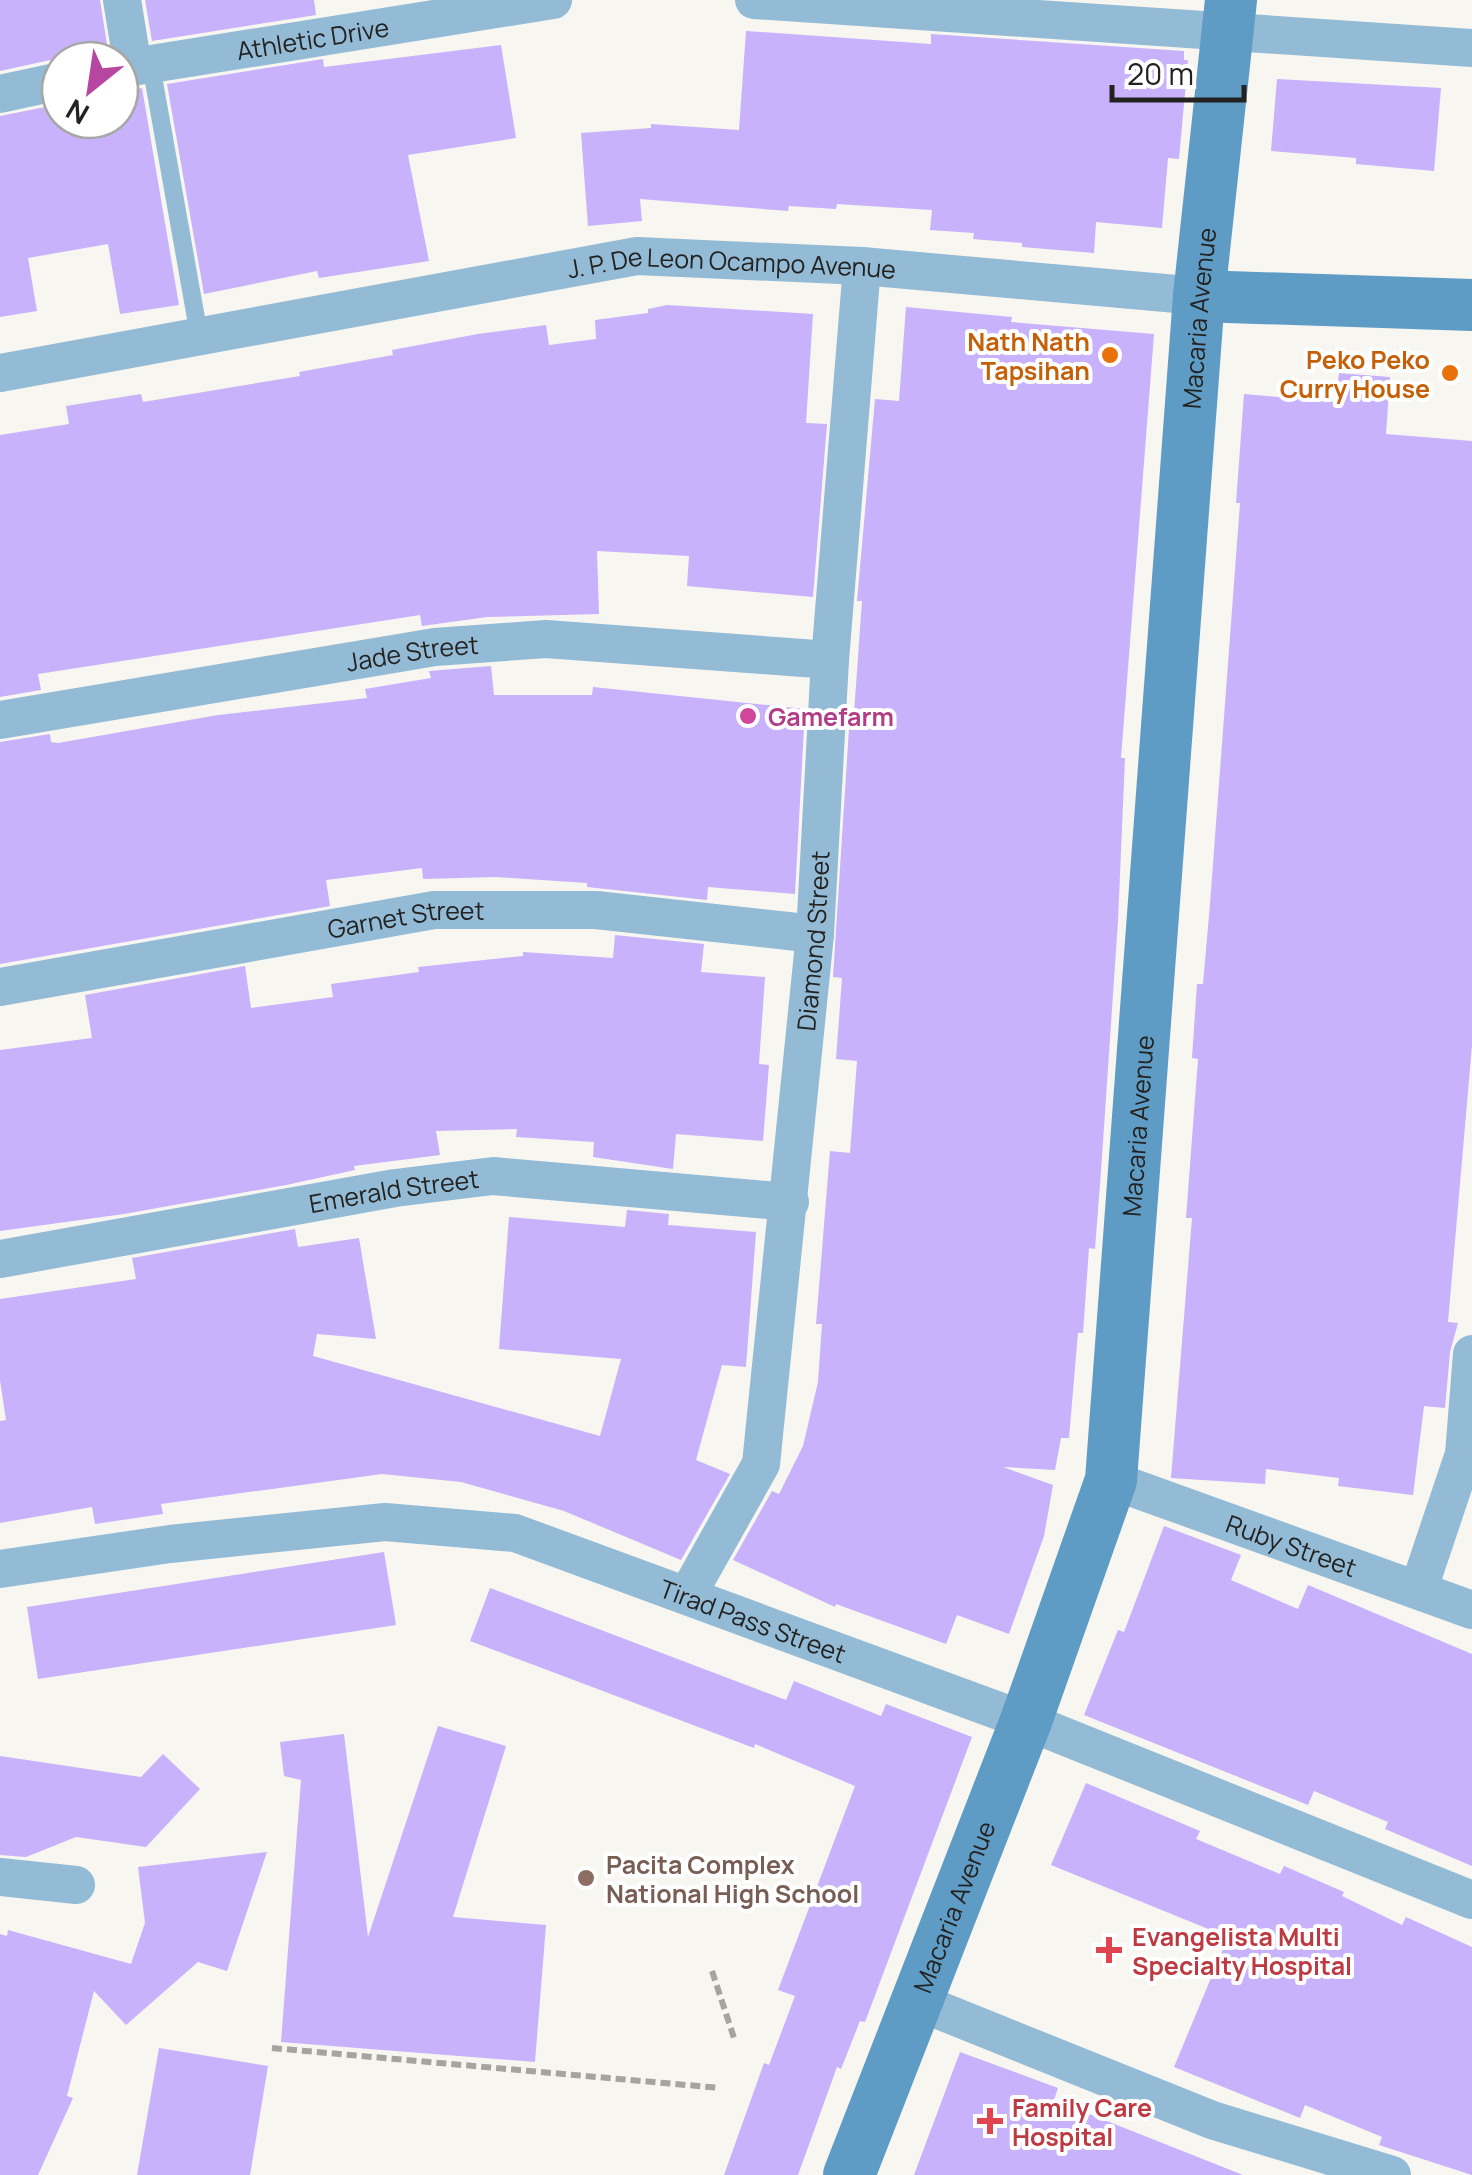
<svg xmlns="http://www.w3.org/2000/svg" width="1472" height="2175" viewBox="0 0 1472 2175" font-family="Manrope,sans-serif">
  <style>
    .building { fill: #c7b2fb }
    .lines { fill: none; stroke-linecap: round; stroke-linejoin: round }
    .path { stroke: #a6a4a0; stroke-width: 6; stroke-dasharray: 10 5; stroke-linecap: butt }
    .lane { stroke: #93bbd6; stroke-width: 18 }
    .street { stroke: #93bbd6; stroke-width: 38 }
    .secondary { stroke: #5f9cc5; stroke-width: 52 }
    .food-dot { fill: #e8710a; stroke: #fff; stroke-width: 4 }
    .hotel-dot { fill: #d1479c; stroke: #fff; stroke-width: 4 }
    .education-dot { fill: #8d6e63; stroke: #fff; stroke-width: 4 }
    .health-dot { fill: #e0444e; stroke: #fff; stroke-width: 4 }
    .labels { text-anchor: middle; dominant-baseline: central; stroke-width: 8; stroke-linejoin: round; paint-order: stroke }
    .street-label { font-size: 25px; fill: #232220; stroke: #fff }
    .food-label { font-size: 25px; font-weight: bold; fill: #c56008; stroke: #fff; text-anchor: end }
    .hotel-label { font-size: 25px; font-weight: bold; fill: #b23c85; stroke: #fff; text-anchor: start }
    .education-label { font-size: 25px; font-weight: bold; fill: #785e54; stroke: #fff; text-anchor: start }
    .health-label { font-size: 25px; font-weight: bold; fill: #be3a42; stroke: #fff; text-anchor: start }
  </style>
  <rect width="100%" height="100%" fill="#f8f6f0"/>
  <g class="building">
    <path d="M0 0H100L108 51 100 60 55 59 0 71Z"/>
    <path d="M145 0H314L316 15 152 41Z"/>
    <path d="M746 31 931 44V34L1184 51V60H1188L1179 159 1168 158 1162 228 1096 222 1094 253 1022 247V243L973 239 974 233 930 230 932 210 837 204 836 209 789 206 788 211 640 199 642 221 588 226 581 133 651 128V124L739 130Z"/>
    <path d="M501 45 516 138 408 155 429 261 319 278 317 271 204 294 167 84 323 59 324 67Z"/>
    <path d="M1277 79 1441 88 1434 171 1356 164V158L1271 151Z"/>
    <path d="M142 88 179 305 120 314 108 244 28 258 37 311 0 317V116L60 104V120H120V91Z"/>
    <path d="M667 305 813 314 806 423 827 424 813 597 687 586 689 556 597 551 599 614 487 617 422 626 420 615 38 674 41 690 0 697V435L69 424 66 406 141 394 143 402 300 376 299 372 393 355 392 350 478 334 546 325 549 345 596 339 595 320 648 313V309Z"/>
    <path d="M906 307 1012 317 1011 322 1154 334 1121 758H1125L1118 921 1101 1171 1095 1249 1089 1248 1083 1333H1078L1069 1438H1061L1055 1470 1003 1467 1053 1485 1044 1536 1009 1634 957 1615 946 1644 836 1604 835 1607 733 1560 772 1491 779 1494 803 1446 818 1382 822 1324H816L830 1151 850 1153 857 1061 836 1059 842 978 833 977 850 713H854L862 601H857L875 399 899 401Z"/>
    <path d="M1339 373 1390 377 1386 434 1472 441V1045L1448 1322 1458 1323 1450 1352 1445 1408 1424 1406 1413 1495 1338 1486 1339 1478 1266 1469 1265 1484 1171 1478 1192 1218H1186L1198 1059 1192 1058 1197 984H1203L1210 904 1240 503H1236L1244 394 1336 402Z"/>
    <path d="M491 666 494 695H592L593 687 805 709 795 894 708 887 707 900 587 887V883L495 877 423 879 422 868 326 880 330 906 0 964V742L50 734 51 742 58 743 218 715 367 698 365 689 431 678 429 671Z"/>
    <path d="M615 935 704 944 701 972 765 977 759 1064 769 1065 763 1141 676 1134 673 1169 593 1157 594 1142 516 1137 517 1129 436 1131 440 1155 354 1166 355 1170 286 1185 124 1214 0 1231V1050L92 1038 85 995 245 966 251 1008 333 997 331 984 419 972 418 967 523 956V952L613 958Z"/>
    <path d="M627 1210 669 1214 668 1225 756 1232 746 1367 722 1365 696 1460 730 1474 681 1560 564 1511 461 1482 382 1474 161 1504 163 1514 95 1524 92 1507 0 1523V1421L6 1420 0 1380V1299L136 1279 132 1258 295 1229 298 1247 359 1238 376 1339 317 1334 313 1356 600 1436 621 1359 499 1349 509 1217 625 1227Z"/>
    <path d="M1164 1526 1241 1555 1231 1580 1298 1609 1308 1585 1472 1654V1866L1385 1829 1388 1822 1314 1791 1308 1805 1084 1715 1118 1630 1124 1632Z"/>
    <path d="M384 1552 396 1625 38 1679 27 1607Z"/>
    <path d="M490 1588 786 1700 794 1681 881 1716 886 1704 972 1737 865 2022 860 2021 841 2069 837 2067 798 2175H724L764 2063 769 2065 795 1996 778 1990 855 1786 755 1744 754 1748 470 1641Z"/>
    <path d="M438 1726 506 1746 453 1917 546 1925 535 2062 281 2042 301 1780 284 1776 280 1742 344 1734 368 1937Z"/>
    <path d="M163 1754 200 1789 146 1847 76 1837 26 1857 0 1855V1756L141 1777Z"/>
    <path d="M1086 1783 1200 1831 1196 1839 1280 1874 1284 1866 1344 1892 1342 1896 1402 1925 1406 1917 1472 1947V2175L1379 2145 1382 2137 1305 2105 1300 2118 1174 2067 1228 1937 1051 1865Z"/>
    <path d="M267 1852 227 1971 198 1962 126 2025 94 1991 67 2096 73 2098 38 2175H0V1934L7 1936 8 1930 131 1964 145 1923 138 1867Z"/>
    <path d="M159 2048 268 2066 250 2175H137Z"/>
    <path d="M960 2052 1058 2088 1054 2100 1243 2175H914Z"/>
  </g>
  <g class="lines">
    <g class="path">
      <path d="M712 1971 735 2041"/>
      <path d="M272 2048 720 2088"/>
    </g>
    <path class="lane" d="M151 65 199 335"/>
    <g class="street">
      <path d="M122 0 133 67"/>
      <path d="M754 0 1472 48"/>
      <path id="s1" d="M120 69 553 0"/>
      <path d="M0 94 60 81"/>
      <path id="s2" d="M0 373 637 256 862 266 1199 296"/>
      <path id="s3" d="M0 720 435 647 546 639 830 660"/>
      <path id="s4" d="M0 987 434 910H596L815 934"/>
      <path id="s5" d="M0 1259 395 1188 493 1176 790 1202"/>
      <path id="s6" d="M1111 1480 1472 1610"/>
      <path id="s7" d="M0 1569 170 1544 385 1522 515 1533 1026 1721 1472 1900"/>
      <path d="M1419 1588 1464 1454 1472 1354"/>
      <path id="s8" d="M688 1594 761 1464 815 934 830 660 862 266"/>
      <path d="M0 1877 76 1885"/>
      <path d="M916 2001 1212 2120 1392 2175"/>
    </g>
    <g class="secondary">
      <path d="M1199 296 1472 305"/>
      <path id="s9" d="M849 2175 1026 1721 1111 1480 1199 296 1231 0"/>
    </g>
  </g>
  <g class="food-dot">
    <circle cx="1110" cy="355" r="10"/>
    <circle cx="1450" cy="373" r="10"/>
  </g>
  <circle class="hotel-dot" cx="748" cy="716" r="10"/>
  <circle class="education-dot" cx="586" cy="1878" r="10"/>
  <g class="health-dot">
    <path d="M1104 1935h10v10h10v10h-10v10h-10v-10h-10v-10h10z"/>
    <path d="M985 2106h10v10h10v10h-10v10h-10v-10h-10v-10h10z"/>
  </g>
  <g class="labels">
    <g class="street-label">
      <text stroke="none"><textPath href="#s1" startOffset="195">Athletic Drive</textPath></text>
      <text stroke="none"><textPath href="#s2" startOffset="742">J. P. De Leon Ocampo Avenue</textPath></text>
      <text stroke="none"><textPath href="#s9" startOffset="1908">Macaria Avenue</textPath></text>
      <text stroke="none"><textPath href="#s3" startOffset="418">Jade Street</textPath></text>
      <text stroke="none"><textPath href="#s4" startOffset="412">Garnet Street</textPath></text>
      <text stroke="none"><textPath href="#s8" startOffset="675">Diamond Street</textPath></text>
      <text stroke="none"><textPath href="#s9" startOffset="1098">Macaria Avenue</textPath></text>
      <text stroke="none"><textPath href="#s5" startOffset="400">Emerald Street</textPath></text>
      <text stroke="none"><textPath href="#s6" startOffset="192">Ruby Street</textPath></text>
      <text stroke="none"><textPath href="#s7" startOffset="772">Tirad Pass Street</textPath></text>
      <text stroke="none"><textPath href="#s9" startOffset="288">Macaria Avenue</textPath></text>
    </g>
    <g class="food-label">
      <text x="1090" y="341">Nath Nath<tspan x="1090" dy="29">Tapsihan</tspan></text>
      <text x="1430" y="359">Peko Peko<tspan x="1430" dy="29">Curry House</tspan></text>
    </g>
    <g class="hotel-label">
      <text x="768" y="716">Gamefarm</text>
    </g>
    <g class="education-label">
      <text x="606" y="1864">Pacita Complex<tspan x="606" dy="29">National High School</tspan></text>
    </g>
    <g class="health-label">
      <text x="1132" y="1936">Evangelista Multi<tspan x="1132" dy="29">Specialty Hospital</tspan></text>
      <text x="1012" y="2107">Family Care<tspan x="1012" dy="29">Hospital</tspan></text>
    </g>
  </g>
  <g transform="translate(90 90) rotate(210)"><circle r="48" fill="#ffffff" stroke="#a7a7a6" stroke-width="2.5"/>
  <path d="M0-8L18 38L0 25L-18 38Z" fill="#b746a1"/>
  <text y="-15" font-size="28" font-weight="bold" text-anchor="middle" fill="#232220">N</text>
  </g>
  <path d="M1112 85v15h132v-15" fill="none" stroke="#232220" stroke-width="5"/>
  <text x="1127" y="85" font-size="30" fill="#232220" stroke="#ffffff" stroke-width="8" paint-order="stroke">20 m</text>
</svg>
